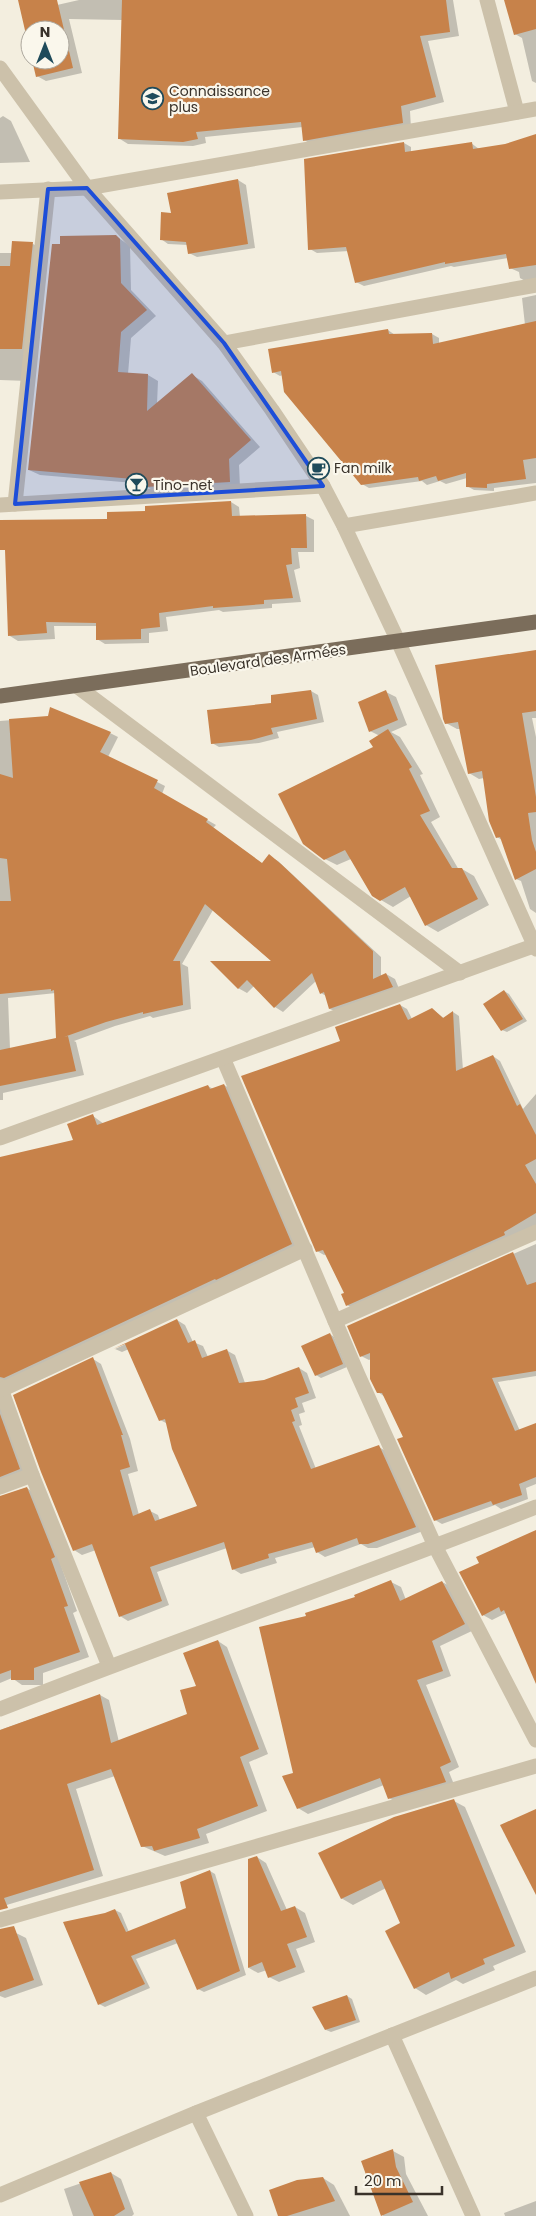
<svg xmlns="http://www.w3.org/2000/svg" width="536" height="2216" viewBox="0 0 536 2216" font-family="Poppins,sans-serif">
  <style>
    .shadow { fill: #0003; fill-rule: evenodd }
    .building { fill: #c7824a }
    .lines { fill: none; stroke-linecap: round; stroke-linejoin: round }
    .minor { stroke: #ccc1aa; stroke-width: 15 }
    .major { stroke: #7b6d5b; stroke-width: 15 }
    .marked { fill: #1d4ed8; fill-opacity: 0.2; stroke: #1d4ed8; stroke-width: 4; stroke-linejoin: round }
    .labels { text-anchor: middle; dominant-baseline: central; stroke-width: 4.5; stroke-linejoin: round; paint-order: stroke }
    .poi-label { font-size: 14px; fill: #39322a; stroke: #faf7ec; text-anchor: start }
    .street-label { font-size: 14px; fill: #39322a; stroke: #faf7ec }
  </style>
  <rect width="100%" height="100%" fill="#f3eedf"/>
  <g class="shadow">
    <path d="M19 0H56L57 5 79 0H453L459 36 428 41 444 102 410 111 411 128 313 145 304 140 303 127 205 137 206 143 193 146 128 144 120 139 122 20 69 19 82 73 46 81 37 76 33 60H60V30H30V46Z"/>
    <path d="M507 0H536V83L532 81 522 38 515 34Z"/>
    <path d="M3 116 11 121 30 162 0 163V118Z"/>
    <path d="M536 135V281L527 282 520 278 519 272 510 268 508 258 454 267 451 266 364 286 356 282 349 251 317 253 310 249 404 143 411 147V152L471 143 479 149 505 145Z"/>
    <path d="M238 180 246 185 255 248 197 257 189 253 188 245 168 244 161 239 173 214Z"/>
    <path d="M116 236 130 246 131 290 156 316 131 338 128 374 148 375 158 381 157 404 192 375 202 381 260 447 239 465 240 487 156 492 146 486V484L40 475 29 470Z"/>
    <path d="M33 244 42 249 28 381 0 380V253H12Z"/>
    <path d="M536 295V483L494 488V491L474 490 467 486V478L446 484 440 481 427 485 422 481 369 488 362 484 283 375 280 376 273 372 388 330 395 335 432 334 439 338V344L525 325 522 298Z"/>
    <path d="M231 502 239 507 240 517 306 516 314 520V552H298L300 568 294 570 301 602 272 604V608L223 612 219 610 166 617 168 631 149 633V643L105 644 97 639V626H54L55 639 18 641 10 636 7 562 108 520 146 512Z"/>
    <path d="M536 651V718H532L536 737V913L530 909 521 881 516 879 502 840 497 837 484 778 479 779 469 773 460 729H457L446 723Z"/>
    <path d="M311 691 318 695 324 722 277 732 279 738 259 743 219 747 212 743Z"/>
    <path d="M386 692 396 697 407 725 391 732 400 737 423 774 420 775 440 817 431 822 459 870 462 869 474 876 489 905 438 932 426 925 411 896 393 907 381 900 351 859 337 865 325 859 380 736 370 731Z"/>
    <path d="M49 717 110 733 118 737 108 757 165 786 162 794 216 825 213 828 263 864 269 856 278 861 381 957V977L386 974 395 979 400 991 339 1013 330 1009 326 996 321 993 316 981 283 1012 275 1007 254 986 247 993 238 988 213 963H274L213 910 182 964 188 967 191 1009 153 1018 150 1016 115 1026 74 1041 76 1042 84 1075 3 1093V1100H0V721ZM56 993 57 1039 10 1049 8 998Z"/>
    <path d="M504 991 509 994 527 1021 507 1032 502 1030Z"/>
    <path d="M400 1005 407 1009 412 1019 432 1009 445 1019 453 1012 459 1016 463 1070 493 1056 500 1061 523 1109 536 1094V1229L354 1309 347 1305 346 1294 327 1254 324 1255 317 1251 342 1042Z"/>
    <path d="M224 1085 233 1090 301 1250 0 1389V1185L75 1141 93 1116 104 1124 208 1086 213 1089Z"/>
    <path d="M536 1244V1376L498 1382 520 1431 536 1424V1484L526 1488 528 1499 501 1509 495 1505 442 1524 435 1520 404 1438 385 1397 378 1392 371 1359 369 1360 361 1356 349 1326Z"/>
    <path d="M177 1320 185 1325 193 1342 203 1346 208 1357 226 1350 235 1355 245 1383 264 1382 299 1368 307 1373 316 1398 302 1403 305 1412 299 1414 302 1425 299 1426 316 1469 379 1447 387 1452 423 1531 377 1548H368L361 1544 325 1557 317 1552 315 1547 275 1558 277 1563 241 1574 233 1569 227 1548 157 1572 169 1605 128 1621 120 1616 96 1550 82 1555 74 1550 93 1359 101 1364 130 1439 138 1471 128 1474 139 1515 150 1511 158 1515 160 1521 199 1507 168 1424 160 1420 129 1349 122 1352 115 1349Z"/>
    <path d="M330 1334 334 1337 347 1367 321 1378 316 1375Z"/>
    <path d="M0 1390 29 1475 2 1487 0 1496Z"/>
    <path d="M27 1488 36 1494 77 1611 73 1613 89 1657 43 1673V1685H22L12 1678 0 1683V1497Z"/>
    <path d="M536 1534V1663L506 1613 492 1620 483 1615Z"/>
    <path d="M391 1582 401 1587 406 1600 442 1582 452 1587 474 1630 440 1646 451 1676 426 1685 459 1767 449 1772 455 1787 398 1803 389 1798 384 1785 308 1814 298 1808 295 1773 308 1617 356 1598Z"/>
    <path d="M218 1641 227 1647 268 1754 249 1762 267 1811 206 1834 209 1843 165 1856 142 1846 115 1776 76 1789 103 1876 0 1907V1730L100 1695 109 1700 119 1742 189 1715 197 1687Z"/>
    <path d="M454 1801 465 1807 526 1952 493 1966 495 1970 463 1984 456 1980 426 1995 415 1988 402 1924 386 1888 353 1905 341 1898Z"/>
    <path d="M257 1857 266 1863 287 1910 295 1907 305 1913 315 1942 296 1949 305 1972 279 1982 269 1977 267 1970 258 1973 249 1968Z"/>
    <path d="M210 1871 215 1874 246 1975 204 1992 198 1989 178 1943 136 1959 150 1988 105 2007 99 2004 105 1914 115 1910 121 1913 129 1932 188 1909Z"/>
    <path d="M16 1933 26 1938 43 1985 5 1998 0 1996V1936Z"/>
    <path d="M347 1996 352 1999 360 2022 331 2032 326 2030Z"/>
    <path d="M393 2151 404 2157 406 2174 428 2216H383L363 2162Z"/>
    <path d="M111 2173 121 2179 134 2214 132 2216H73L64 2189Z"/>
    <path d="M323 2178 334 2185 350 2216H279Z"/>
    <path d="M536 2201V2216H505L504 2213Z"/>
  </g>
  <g class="building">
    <path d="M18 0H57L73 68 36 77 32 60H60V30H30V52Z"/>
    <path d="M122 0H446L450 32 420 36 436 97 401 106 403 123 303 141 301 122 196 132 198 139 183 142 118 139Z"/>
    <path d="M504 0H536V29L514 35Z"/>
    <path d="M536 134V265L509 269 506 254 445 264V262L355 283 346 247 308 250 304 159 404 142 405 152 472 142 473 149 505 144Z"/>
    <path d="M238 179 248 244 188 254 186 242 160 240 161 212 171 213 167 193Z"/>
    <path d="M116 235 120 239 121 283 147 310 121 332 118 372 148 374 147 411 192 373 251 440 229 459 230 482 145 487V480L28 470 52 244H60V236Z"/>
    <path d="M12 241 33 242 22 349H0V266H10Z"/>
    <path d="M536 321V458L523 460 526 479 487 484V488L466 487V473L438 481 436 476 419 481 418 477 361 485 284 392 281 371 272 373 268 349 388 329 389 334 432 333 433 344Z"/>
    <path d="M231 501 232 516 306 514 307 548H291L292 564 286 565 293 598 264 600V604L213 608V606L159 613 160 627 141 629V639L96 640V623L46 622 47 633 8 636 5 550H0V520L107 519V512L145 511V506Z"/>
    <path d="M536 650V711L522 713 536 797V812L528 813 532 840 536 852V869L515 880 500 837 496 838 489 821 482 771 468 774 458 722 445 724 443 719 435 665Z"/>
    <path d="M311 690 317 719 271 728 273 734 251 740 211 744 207 710 271 703V695Z"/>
    <path d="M386 690 398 720 369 732 358 702Z"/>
    <path d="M50 707 111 732 100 752 158 780 154 788 208 819 206 822 262 863 269 854 281 864 373 951V979L386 973 393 987 329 1009 324 992 320 994 312 973 274 1008 247 980 238 989 210 961H271L205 904 173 961H180L183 1005 143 1014V1012L106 1022 64 1037 68 1036 76 1071 0 1086V1050L56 1038 54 990 51 991V989L0 994V901H11L7 859 0 858V774L13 778 9 719 48 716Z"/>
    <path d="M388 729 412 767 409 769 430 811 420 815 452 868H462L478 899 425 926 405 887 380 901 372 896 345 850 324 860 303 844 278 794 373 747 369 741Z"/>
    <path d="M504 990 523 1019 501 1031 483 1004Z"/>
    <path d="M400 1004 408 1020 432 1008 443 1018 453 1011 456 1071 493 1055 517 1106 520 1104 536 1135V1159L525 1165 536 1184V1213L504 1232 505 1235 346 1306 341 1294 344 1293 323 1250 316 1252 241 1076 340 1041 335 1027Z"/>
    <path d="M224 1084 292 1244 216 1280 215 1279 4 1378 0 1377V1157L73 1140 67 1124 93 1114 97 1125 208 1085 210 1089Z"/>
    <path d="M513 1252 527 1285 536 1282V1371L492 1378 515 1431 536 1423V1477L519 1484 522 1495 493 1505 491 1501 434 1521 397 1439 403 1437 382 1393H377L370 1379V1353L360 1357 347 1326Z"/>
    <path d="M177 1319 188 1343 195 1340 202 1358 227 1349 239 1383 264 1380 299 1367 309 1393 295 1398 298 1407 291 1410 295 1421 292 1422 311 1469 379 1445 416 1527 368 1544H359L357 1538 316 1553 312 1542 268 1554 269 1558 232 1570 224 1542 150 1567 162 1601 119 1617 92 1544 73 1551 41 1472 13 1395 93 1357 123 1435H121L130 1467 120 1470 133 1516 150 1509 155 1521 197 1506 172 1449 165 1419 159 1421 125 1344 113 1349Z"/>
    <path d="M330 1333 343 1364 315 1376 301 1346Z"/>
    <path d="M0 1414 20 1469 0 1477Z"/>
    <path d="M27 1487 55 1557 51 1559 68 1606 64 1607 80 1652 34 1668V1680H11V1670L0 1674V1496Z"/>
    <path d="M536 1530V1684L504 1610 501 1612 499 1607 482 1616 459 1572 479 1563 476 1557Z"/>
    <path d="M391 1580 400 1601 442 1581 465 1624 432 1641 443 1671 417 1680 451 1762 440 1767 446 1782 388 1799 380 1778 297 1809 282 1776 293 1773 259 1627 306 1616 305 1613 355 1597 354 1595Z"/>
    <path d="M218 1640 259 1749 240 1757 258 1806 197 1829 200 1838 154 1851 152 1846 141 1847 111 1769 67 1784 94 1870 4 1898 8 1908 0 1910V1730L100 1694 111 1743 187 1714 180 1690 196 1686 183 1653Z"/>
    <path d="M454 1799 515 1946 483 1959 485 1964 451 1979 449 1972 414 1989 385 1931 400 1923 381 1880 341 1899 318 1853 394 1817Z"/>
    <path d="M536 1809V1895L500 1825Z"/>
    <path d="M257 1856 281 1911 295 1906 307 1937 287 1944 296 1967 268 1978 262 1962 248 1968V1859Z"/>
    <path d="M210 1870 240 1971 197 1990 175 1939 131 1956 145 1984 98 2005 63 1922 105 1913 115 1909 126 1932 186 1908 180 1882Z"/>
    <path d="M14 1926 34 1980 0 1992V1929Z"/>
    <path d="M347 1995 356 2020 325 2030 312 2007Z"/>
    <path d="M393 2149 396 2167 413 2202 381 2216 361 2161Z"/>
    <path d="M111 2172 125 2209 114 2216H94L79 2182Z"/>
    <path d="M323 2177 335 2201 287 2216H278L269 2190 297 2180Z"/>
  </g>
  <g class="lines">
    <g class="minor">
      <path d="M487 0 517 112"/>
      <path d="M0 68 87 188 224 343 272 410 323 486 344 526 398 641 536 949"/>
      <path d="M0 192 87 188 536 109"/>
      <path d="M224 343 536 285"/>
      <path d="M15 504 48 189"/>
      <path d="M0 505 323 486"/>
      <path d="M344 526 536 493"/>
      <path d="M78 687 460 973"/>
      <path d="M223 1058 358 1375 435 1546 536 1740"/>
      <path d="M0 1138 536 945"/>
      <path d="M335 1321 536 1232"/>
      <path d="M0 1386 32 1475 109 1666"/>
      <path d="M1 1390 305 1249"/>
      <path d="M0 1487 32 1475"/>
      <path d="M0 1709C178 1639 358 1577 536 1507"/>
      <path d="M0 1920 536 1766"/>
      <path d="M392 2035 473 2216"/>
      <path d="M196 2113 246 2216"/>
      <path d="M0 2195 196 2113 536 1978"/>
    </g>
    <path class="major" d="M0 696 536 622"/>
  </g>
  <path class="marked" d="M87 188 224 343 323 486 15 504 48 189Z"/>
  <defs>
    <symbol id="school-ring" viewBox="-11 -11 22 22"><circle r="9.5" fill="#faf7ec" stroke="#1f4b5b" stroke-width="1.5"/><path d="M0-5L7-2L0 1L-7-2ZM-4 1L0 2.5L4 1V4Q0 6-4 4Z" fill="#1f4b5b"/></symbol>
    <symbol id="cafe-ring" viewBox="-11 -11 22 22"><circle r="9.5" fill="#faf7ec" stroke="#1f4b5b" stroke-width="1.5"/><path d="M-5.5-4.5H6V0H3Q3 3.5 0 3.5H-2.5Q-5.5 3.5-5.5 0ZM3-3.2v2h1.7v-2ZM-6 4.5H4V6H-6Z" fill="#1f4b5b"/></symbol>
    <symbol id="bar-ring" viewBox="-11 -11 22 22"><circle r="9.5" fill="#faf7ec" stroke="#1f4b5b" stroke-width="1.5"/><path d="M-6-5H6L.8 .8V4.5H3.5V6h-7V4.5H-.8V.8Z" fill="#1f4b5b"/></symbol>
  </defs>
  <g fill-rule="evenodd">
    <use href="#school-ring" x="140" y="86" width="25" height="25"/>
    <use href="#cafe-ring" x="306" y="456" width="25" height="25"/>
    <use href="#bar-ring" x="124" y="472" width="25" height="25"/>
  </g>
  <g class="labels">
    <g class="poi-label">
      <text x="169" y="91">Connaissance<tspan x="169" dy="16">plus</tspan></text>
      <text x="334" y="468">Fan milk</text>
      <text x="153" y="485">Tino-net</text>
    </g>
    <g class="street-label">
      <text transform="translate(268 660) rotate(-8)">Boulevard des Armées</text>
    </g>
  </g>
  <g transform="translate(45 45)"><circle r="24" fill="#faf7ec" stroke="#ada89e"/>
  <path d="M0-4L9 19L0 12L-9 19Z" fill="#1f4b5b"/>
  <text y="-8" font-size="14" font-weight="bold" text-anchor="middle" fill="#39322a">N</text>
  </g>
  <path d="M356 2186v8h86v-8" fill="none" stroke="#39322a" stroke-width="2.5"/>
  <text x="364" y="2186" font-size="15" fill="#39322a" stroke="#faf7ec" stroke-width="4" paint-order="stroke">20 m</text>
</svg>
